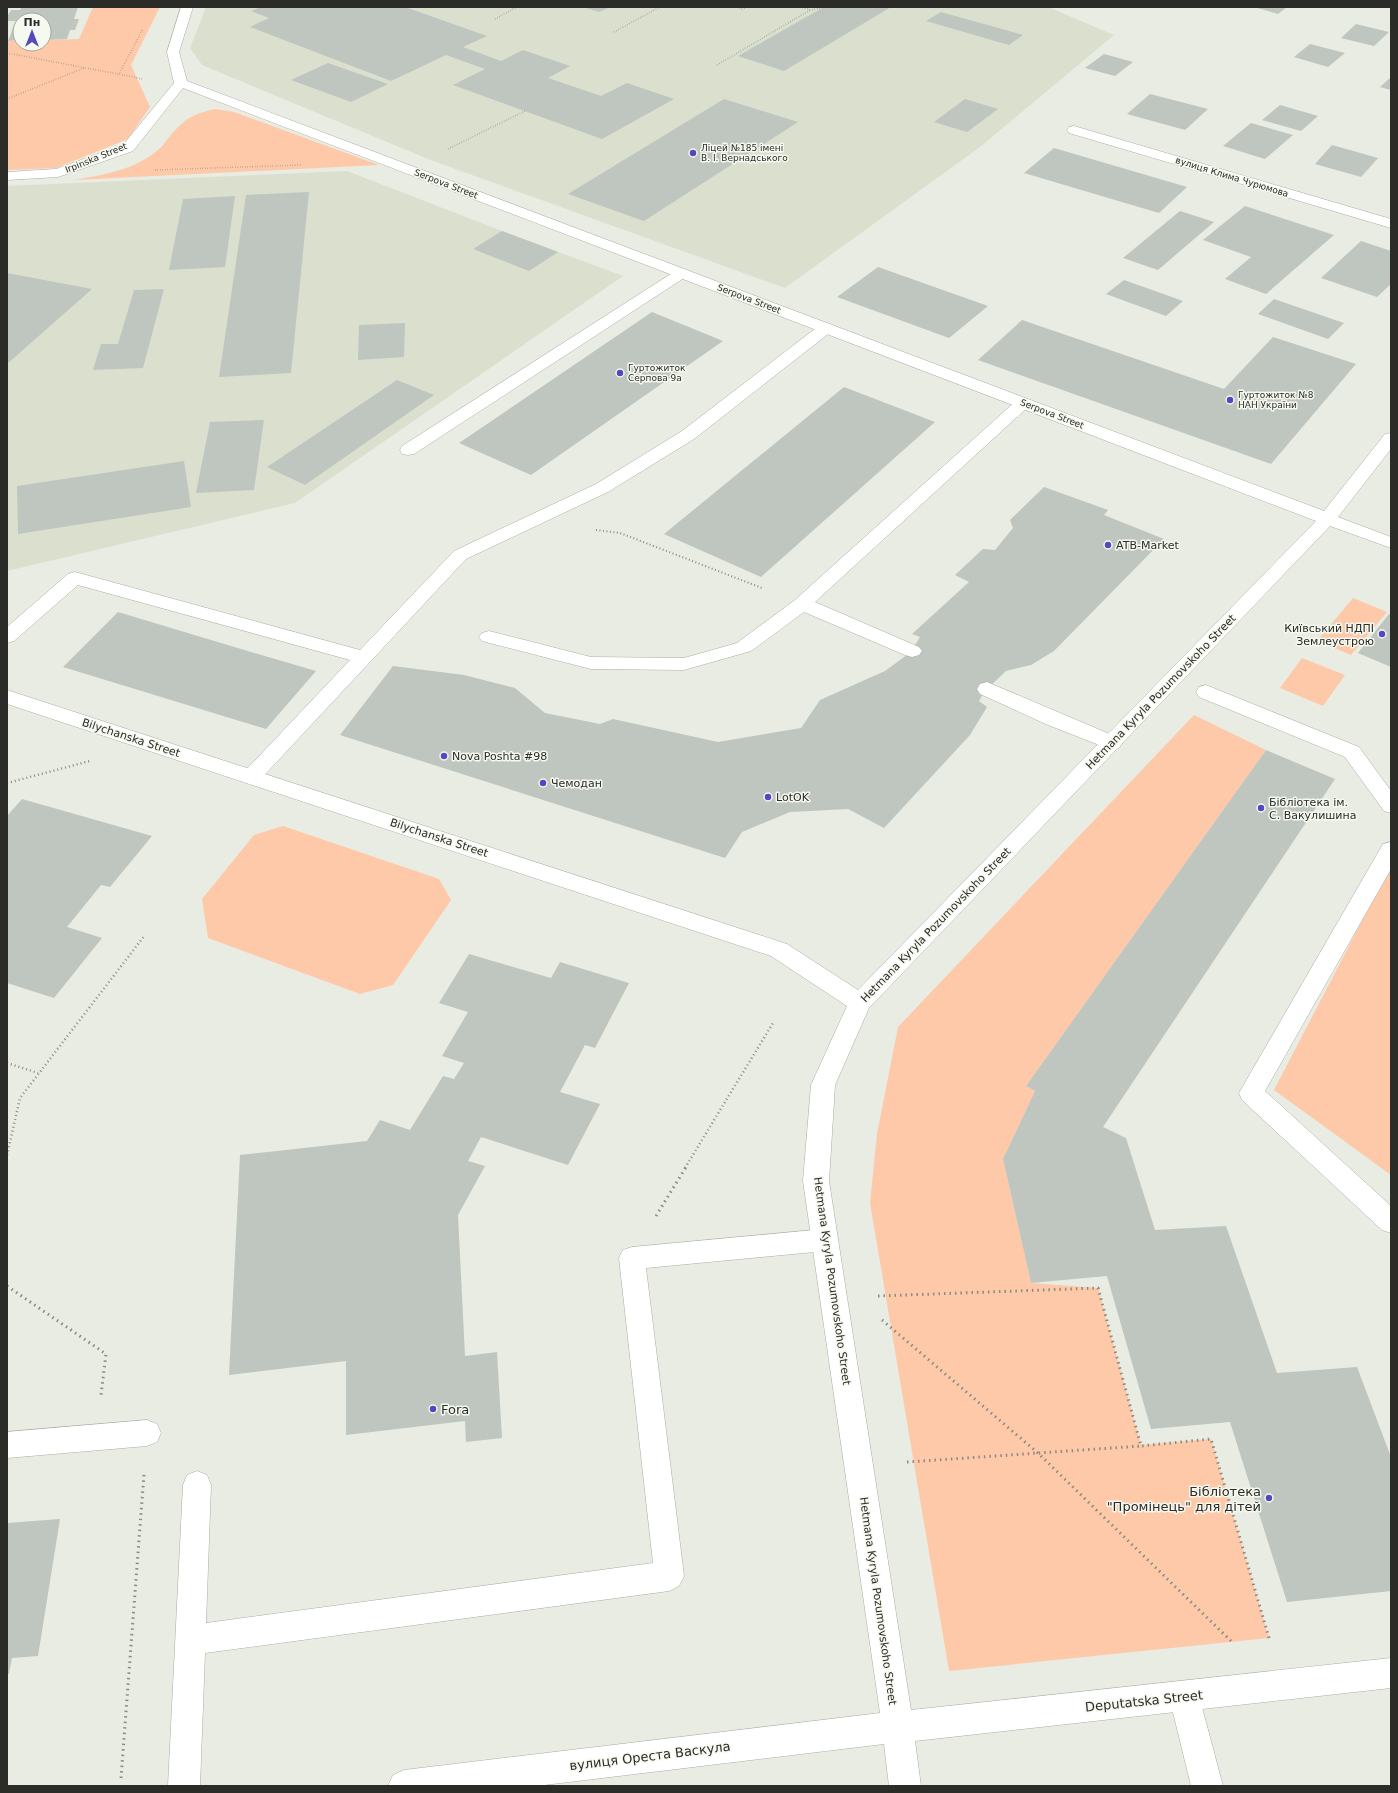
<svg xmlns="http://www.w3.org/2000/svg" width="1398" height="1793" viewBox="0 0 1398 1793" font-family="'DejaVu Sans',sans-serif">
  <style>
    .built { fill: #dbdfce }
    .green { fill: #fec9a9 }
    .building { fill: #bec6bf }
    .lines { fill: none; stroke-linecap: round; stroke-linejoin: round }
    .service-casing { stroke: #abada4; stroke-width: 1 }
    .minor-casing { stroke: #abada4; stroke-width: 1 }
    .path-far3 { stroke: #898b84; stroke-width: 1.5; stroke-dasharray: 0.5 2; stroke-linecap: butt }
    .path-far2 { stroke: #898b84; stroke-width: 2; stroke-dasharray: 1 2.5; stroke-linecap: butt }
    .path-far1 { stroke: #898b84; stroke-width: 2.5; stroke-dasharray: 1 3; stroke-linecap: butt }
    .path { stroke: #898b84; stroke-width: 3; stroke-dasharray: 1.5 4; stroke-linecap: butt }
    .service { fill: #fff; fill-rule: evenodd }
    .minor { fill: #fff; fill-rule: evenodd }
    .poi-dot { fill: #5747bf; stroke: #f6f9ef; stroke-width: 1.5 }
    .labels { text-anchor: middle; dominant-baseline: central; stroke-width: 3; stroke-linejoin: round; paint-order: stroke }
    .far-poi-label { font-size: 9px; fill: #2b2b28; stroke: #f6f9ef; text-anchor: start }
    .far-street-label { font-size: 9px; fill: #2b2b28; stroke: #f6f9ef }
    .poi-label { font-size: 11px; fill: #2b2b28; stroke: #f6f9ef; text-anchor: start }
    .street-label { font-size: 11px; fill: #2b2b28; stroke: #f6f9ef }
    .near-poi-label { font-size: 13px; fill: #2b2b28; stroke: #f6f9ef; text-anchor: start }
    .near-street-label { font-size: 13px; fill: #2b2b28; stroke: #f6f9ef }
  </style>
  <rect width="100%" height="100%" fill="#e9ece2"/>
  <g class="built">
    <path d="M206 7H1048L1114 35 980 147 785 288 428 159 202 65 190 48Z"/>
    <path d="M347 171 502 231 623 276 295 503 7 571V186Z"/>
  </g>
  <g class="green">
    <path d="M93 7H160L131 65 150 107 128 139 56 168 7 170V41H20V44H44V40L79 39Z"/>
    <path d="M215 109 234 112 379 165 73 180C104 175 135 170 159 149 164 145 167 139 171 135 185 118 194 114 215 109Z"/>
    <path d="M1353 598 1387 612 1351 655 1317 641Z"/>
    <path d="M1302 658 1345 675 1323 706 1280 688Z"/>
    <path d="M1194 715 1266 750 1026 1086 1035 1091 1003 1159 1031 1283 1098 1288 1141 1445 1211 1439 1269 1638 949 1671 870 1203 877 1134 898 1027Z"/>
    <path d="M283 826 439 879 451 900 393 985 360 994 208 938 202 899 254 835Z"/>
    <path d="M1391 865V1175L1274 1090Z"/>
  </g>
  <g class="building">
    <path d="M22 7H78L74 19H79L75 30H70L67 39 44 40V20H20V40L8 41 16 21H7L8 15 11 10H20Z"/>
    <path d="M261 7H405L487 36 463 47 501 61 523 50 570 66 548 78 601 96 627 83 674 99 602 139 453 85 485 69 446 55 391 81 250 27 269 18 251 11Z"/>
    <path d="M583 7H610L599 12Z"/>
    <path d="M824 7H891L784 71 738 56Z"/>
    <path d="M1254 7H1287L1278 14Z"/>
    <path d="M941 12 1023 35 1009 45 926 21Z"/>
    <path d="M1356 24 1389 32 1374 46 1341 38Z"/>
    <path d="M1310 44 1345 53 1328 67 1294 57Z"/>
    <path d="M1104 54 1133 62 1115 76 1085 68Z"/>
    <path d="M328 63 388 84 351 102 291 80Z"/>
    <path d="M1391 77V90L1380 87Z"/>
    <path d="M1150 94 1208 109 1185 130 1127 114Z"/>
    <path d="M724 99 798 122 644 221 568 194Z"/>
    <path d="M965 99 998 109 967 132 934 122Z"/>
    <path d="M1280 105 1318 116 1301 131 1262 120Z"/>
    <path d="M1251 123 1293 135 1265 159 1223 146Z"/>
    <path d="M1332 145 1378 158 1361 177 1315 164Z"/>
    <path d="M1054 148 1187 187 1159 213 1024 173Z"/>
    <path d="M309 192 291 373 219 377 246 195Z"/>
    <path d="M235 196 225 267 169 270 183 199Z"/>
    <path d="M1245 206 1334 235 1266 294 1225 279 1251 257 1203 240Z"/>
    <path d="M1180 211 1214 222 1158 270 1123 258Z"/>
    <path d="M502 231 558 252 529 271 473 249Z"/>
    <path d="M1361 241 1391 251V284L1377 297 1321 278Z"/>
    <path d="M878 267 988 306 949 338 837 297Z"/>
    <path d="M7 273 92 289 7 364Z"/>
    <path d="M1124 280 1183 301 1166 316 1106 294Z"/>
    <path d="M164 289 143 368 93 370 101 344H118L134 290Z"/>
    <path d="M1274 299 1344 323 1328 339 1258 314Z"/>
    <path d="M652 312 723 341 531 475 459 443Z"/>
    <path d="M1022 320 1224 389 1273 337 1356 364 1271 464 978 360Z"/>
    <path d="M405 323 404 357 358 360 359 325Z"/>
    <path d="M397 380 434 395 305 485 267 467Z"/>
    <path d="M844 387 935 422 761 577 664 534Z"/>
    <path d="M264 420 254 490 196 493 210 422Z"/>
    <path d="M184 461 191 507 18 534 17 486Z"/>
    <path d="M1044 487 1108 510 1104 515 1164 539 1054 651 1031 665 1006 671 984 692 979 701 987 707 970 735 884 828 848 809 790 812 742 832 725 858 340 735 393 666 464 675 515 688 545 713 600 724 613 719 718 742 801 728 820 700 885 671 911 652 920 637 912 634 969 582 955 575 983 549 995 550 1013 528 1010 520Z"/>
    <path d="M118 612 258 654 316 671 266 729 63 667Z"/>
    <path d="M1389 614 1391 615V667L1358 653Z"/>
    <path d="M1266 750 1335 779 1103 1127 1126 1138 1155 1230 1226 1226 1277 1373 1357 1367 1391 1457V1591L1287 1602 1230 1422 1151 1429 1107 1276 1031 1283 1003 1159 1035 1091 1026 1086Z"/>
    <path d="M22 799 152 836 110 887 101 885 67 927 102 938 54 998 7 983V816Z"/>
    <path d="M469 954 551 978 560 962 629 983 595 1048 585 1045 560 1092 600 1104 568 1165 481 1137 468 1161 485 1166 458 1215 465 1356 497 1352 502 1438 466 1442 465 1421 346 1435V1361L229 1375 240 1155 367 1141 380 1120 410 1130 443 1076 454 1079 464 1063 442 1056 468 1012 439 1003Z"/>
    <path d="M60 1519 38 1656 12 1658 9 1674H7V1523Z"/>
  </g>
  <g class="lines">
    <defs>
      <g id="service">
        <path d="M682 269 687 270 689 273 687 276 414 454 408 455 402 454 400 450 402 446 677 270Z"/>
        <path d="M826 323 832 325 834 328 832 331 694 439 608 492 466 559 258 782 251 784 244 782 241 777 244 772 350 660 78 585 14 641 7 643V627L68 574 75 572 360 650 454 551 596 484 682 431 820 325Z"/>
        <path d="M1023 398 1029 400 1031 403 1029 406 815 602 919 647 922 651 919 655 912 657 905 655 804 612 751 651 684 670 591 669 482 641 479 637 482 633 489 631 591 657 684 658 737 643 795 600 1017 400Z"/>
        <path d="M987 682 1119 738 1122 743 1119 748 1112 750 1048 725 980 694 977 689 980 684Z"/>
        <path d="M1206 685 1359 747 1391 791V813L1384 811 1345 757 1199 697 1196 692 1199 687Z"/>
        <path d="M1391 842V869L1265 1091 1391 1206V1233L1382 1230 1242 1100 1239 1093 1383 844Z"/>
        <path d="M825 1229 834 1232 838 1240 834 1248 825 1251 646 1268 684 1576 679 1586 669 1591 205 1653 200 1786H168L183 1485 187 1475 197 1471 207 1475 211 1485 206 1623 653 1563 619 1258 623 1250 632 1247Z"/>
        <path d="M147 1420 157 1424 161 1433 157 1442 147 1446 7 1458V1432Z"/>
        <path d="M1184 1681 1195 1685 1199 1696 1223 1786H1191L1169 1696 1173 1685Z"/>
      </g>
      <g id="minor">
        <path d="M181 7H193L179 52 187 81 1324 511 1385 434 1391 433V449L1338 517 1391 537V548L1330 526 869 1008 835 1085 829 1181 911 1710 1391 1658V1688L915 1741 921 1786H889L884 1744 536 1786H388L393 1775 404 1770 880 1713 803 1181 811 1085 847 1006 771 956 7 704V690L787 944 858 990 1316 521 183 88 133 151 58 177 7 180V172L56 169 123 145 174 83 167 52Z"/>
        <path d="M1074 126 1391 219V228L1069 133 1067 130 1069 127Z"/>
      </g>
    </defs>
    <use href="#service" class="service-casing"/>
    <use href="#minor" class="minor-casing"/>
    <g class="path-far3">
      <path d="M737 7 742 9 747 7"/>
      <path d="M800 7 810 10 822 8"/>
      <path d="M495 19 517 7"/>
      <path d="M614 32 660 7"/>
      <path d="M7 53 118 74"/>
      <path d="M717 65 810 10"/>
      <path d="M142 79 119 74 143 29"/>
      <path d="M7 99 84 68"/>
      <path d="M448 149 525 111"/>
      <path d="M155 170 301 165"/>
    </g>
    <path class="path-far2" d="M596 530 620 533 762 588"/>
    <g class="path-far1">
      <path d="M7 783 90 761"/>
      <path d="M7 1063 38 1073"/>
      <path d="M7 1155 20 1098 145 935"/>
      <path d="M685 1168 773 1023"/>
    </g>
    <g class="path">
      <path d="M656 1216 686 1167"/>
      <path d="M7 1286 106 1354 101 1395"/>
      <path d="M878 1296 1098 1288 1141 1446 1211 1439 1269 1638"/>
      <path d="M882 1320 1038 1453 1231 1641"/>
      <path d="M907 1462 1141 1446"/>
      <path d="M121 1778 144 1474"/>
    </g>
    <use href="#service" class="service"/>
    <use href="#minor" class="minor"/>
  </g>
  <g class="poi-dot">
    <circle cx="693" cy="153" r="4"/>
    <circle cx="620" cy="373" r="4"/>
    <circle cx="1230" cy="400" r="4"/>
    <circle cx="1108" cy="545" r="4"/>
    <circle cx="1382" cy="634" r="4"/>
    <circle cx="444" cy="756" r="4"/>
    <circle cx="543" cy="783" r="4"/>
    <circle cx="768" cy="797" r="4"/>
    <circle cx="1261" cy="808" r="4"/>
    <circle cx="433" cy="1409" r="4"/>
    <circle cx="1269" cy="1498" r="4"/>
  </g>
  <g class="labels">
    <g class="far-poi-label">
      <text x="701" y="148">Ліцей №185 імені<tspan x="701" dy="10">В. І. Вернадського</tspan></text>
      <text x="628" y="368">Гуртожиток<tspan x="628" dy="10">Серпова 9а</tspan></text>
      <text x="1238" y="395">Гуртожиток №8<tspan x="1238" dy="10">НАН України</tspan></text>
    </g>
    <g class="far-street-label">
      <text transform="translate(96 158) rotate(-22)">Irpinska Street</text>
      <text transform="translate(1232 177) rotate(17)">вулиця Клима Чурюмова</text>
      <text transform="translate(446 184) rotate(21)">Serpova Street</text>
      <text transform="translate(749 299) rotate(21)">Serpova Street</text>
      <text transform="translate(1052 414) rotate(21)">Serpova Street</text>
    </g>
    <g class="poi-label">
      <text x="1116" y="545">ATB-Market</text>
      <text x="1374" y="628" text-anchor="end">Київський НДПІ<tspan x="1374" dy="13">Землеустрою</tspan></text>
      <text x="452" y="756">Nova Poshta #98</text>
      <text x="551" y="783">Чемодан</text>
      <text x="776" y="797">LotOK</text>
      <text x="1269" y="802">Бібліотека ім.<tspan x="1269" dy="13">С. Вакулишина</tspan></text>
    </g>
    <g class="street-label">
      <text transform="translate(1161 692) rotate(-46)">Hetmana Kyryla Pozumovskoho Street</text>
      <text transform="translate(131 738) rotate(18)">Bilychanska Street</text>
      <text transform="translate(439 838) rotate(18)">Bilychanska Street</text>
      <text transform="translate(936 925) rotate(-46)">Hetmana Kyryla Pozumovskoho Street</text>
      <text transform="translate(832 1281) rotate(82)">Hetmana Kyryla Pozumovskoho Street</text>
      <text transform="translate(878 1601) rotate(82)">Hetmana Kyryla Pozumovskoho Street</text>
    </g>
    <g class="near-poi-label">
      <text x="441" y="1409">Fora</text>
      <text x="1261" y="1491" text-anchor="end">Бібліотека<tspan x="1261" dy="15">"Промінець" для дітей</tspan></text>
    </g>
    <g class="near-street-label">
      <text transform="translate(1144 1701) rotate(-6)">Deputatska Street</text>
      <text transform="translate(650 1756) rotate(-7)">вулиця Ореста Васкула</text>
    </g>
  </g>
  <rect width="1398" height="1793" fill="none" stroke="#2b2b28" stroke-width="16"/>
  <g transform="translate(32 32)"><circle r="19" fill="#f6f9ef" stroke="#a5a79f"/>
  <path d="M0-3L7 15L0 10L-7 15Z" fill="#5747bf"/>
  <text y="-6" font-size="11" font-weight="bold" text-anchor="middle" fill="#2b2b28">Пн</text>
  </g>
</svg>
